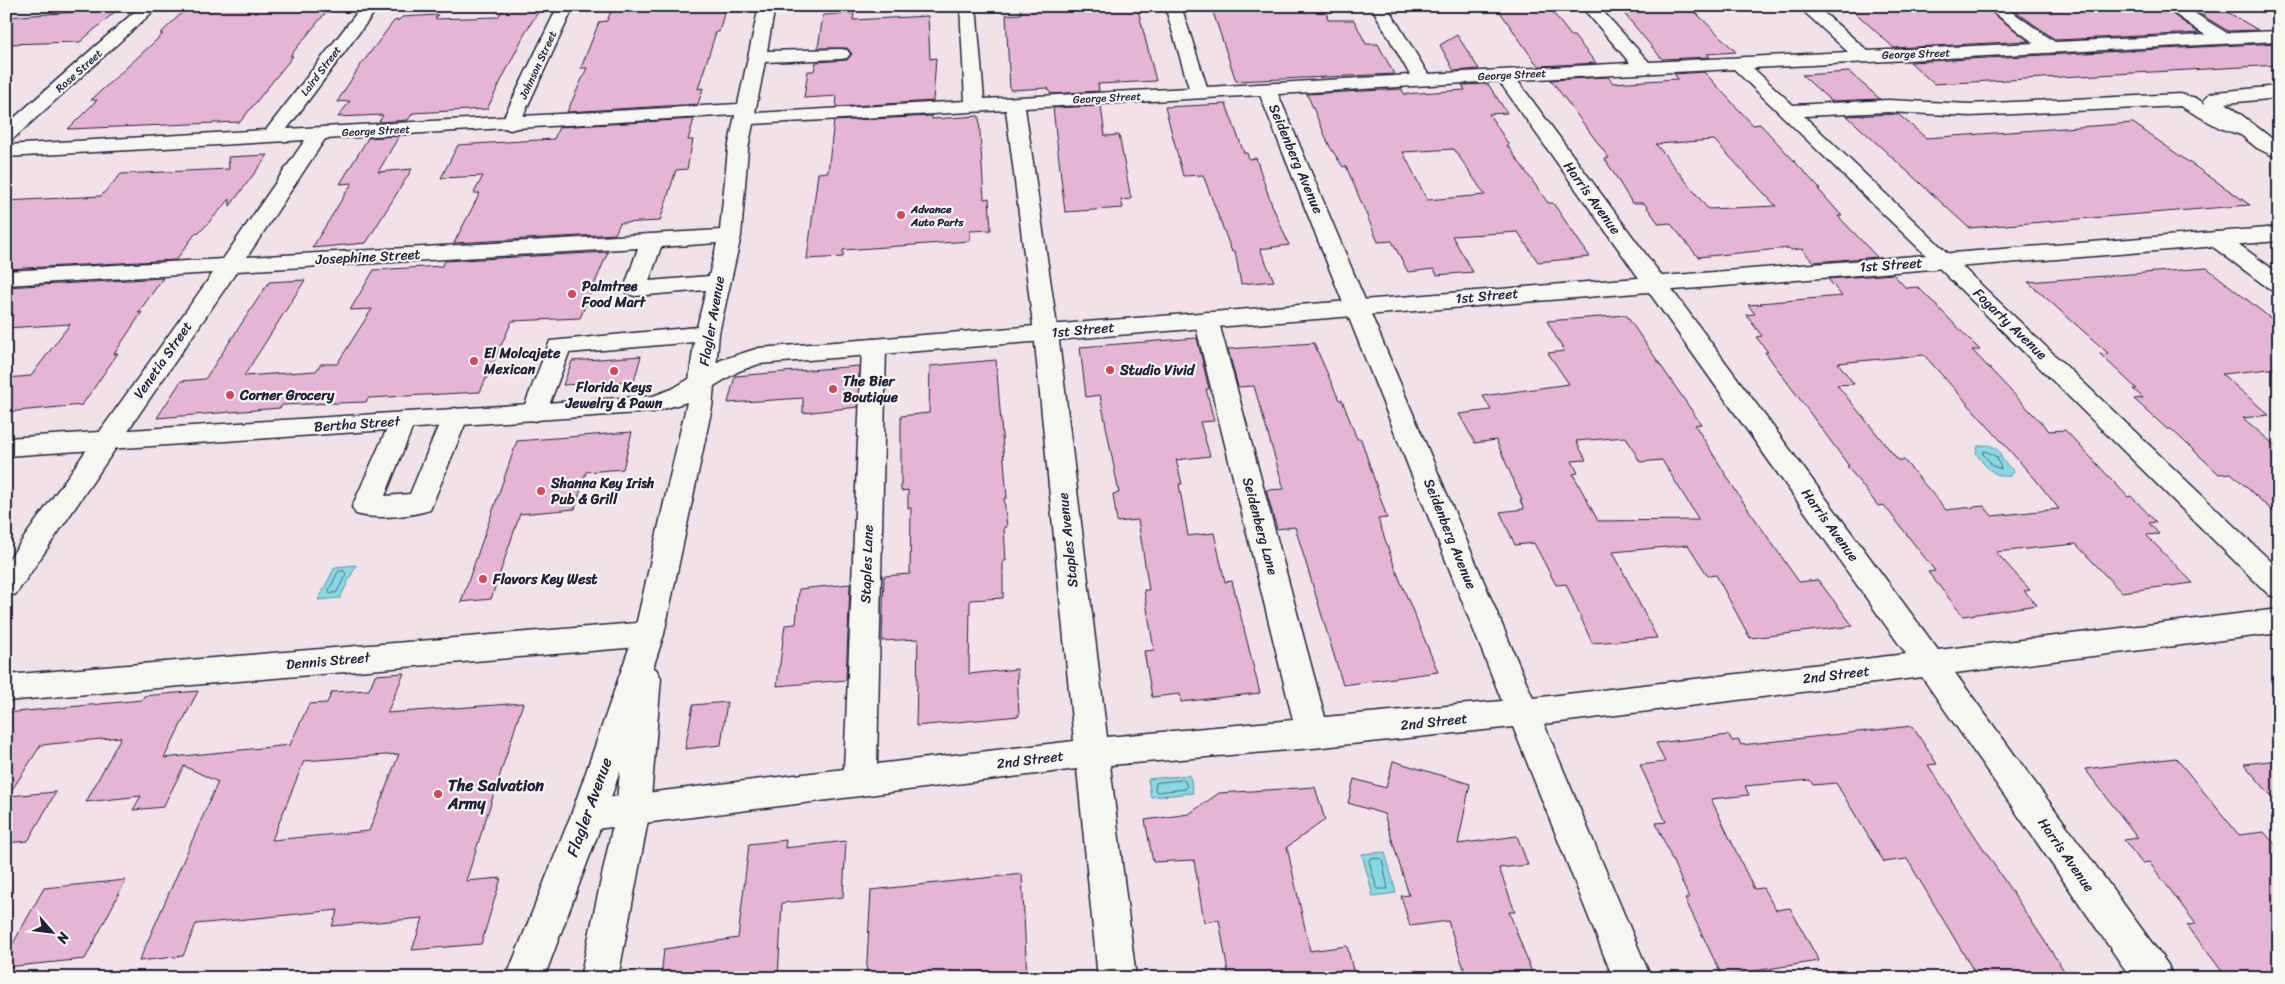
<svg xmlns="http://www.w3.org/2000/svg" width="2285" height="984" viewBox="0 0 2285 984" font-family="Sriracha,sans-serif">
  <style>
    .water { fill: #88d9e3; stroke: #5f90a0 }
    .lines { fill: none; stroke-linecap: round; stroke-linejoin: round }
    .shore { stroke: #4b6b7e; stroke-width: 1 }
    .building { fill: #e6b5d5; stroke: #22223b; fill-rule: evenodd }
    .minor-casing { stroke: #22223b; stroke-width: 3 }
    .major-casing { stroke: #22223b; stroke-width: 3 }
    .minor { fill: #f6f6f2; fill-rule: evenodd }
    .major { fill: #f6f6f2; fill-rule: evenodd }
    .poi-dot { fill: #d1495b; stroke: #f6f6f2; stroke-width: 2 }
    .labels { text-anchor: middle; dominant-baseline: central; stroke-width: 4.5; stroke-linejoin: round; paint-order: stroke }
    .far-street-label { font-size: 11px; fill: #22223b; stroke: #f6f6f2 }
    .far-poi-label { font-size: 11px; font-weight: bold; fill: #22223b; stroke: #f6f6f2; text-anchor: start }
    .street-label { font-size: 14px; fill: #22223b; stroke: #f6f6f2 }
    .poi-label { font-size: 14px; font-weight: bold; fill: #22223b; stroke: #f6f6f2; text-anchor: start }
    .near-poi-label { font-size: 16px; font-weight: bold; fill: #22223b; stroke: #f6f6f2; text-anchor: start }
    .near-street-label { font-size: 16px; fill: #22223b; stroke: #f6f6f2 }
  </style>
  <rect width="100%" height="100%" fill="#f1e2e9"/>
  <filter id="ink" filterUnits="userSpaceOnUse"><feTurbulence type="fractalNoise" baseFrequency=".02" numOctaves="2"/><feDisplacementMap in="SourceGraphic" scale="10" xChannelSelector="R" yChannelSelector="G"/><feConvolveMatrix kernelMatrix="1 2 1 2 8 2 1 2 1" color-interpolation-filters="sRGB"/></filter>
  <g filter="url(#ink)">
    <g class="water">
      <path d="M1988 445C2003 450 1997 453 2005 463 2008 467 2011 467 2014 472L2010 476C1993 478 1984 465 1976 453L1978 446Z"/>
      <path d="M356 565 340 598 318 600 335 567Z"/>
      <path d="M1190 775 1193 793 1151 797 1148 779Z"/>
      <path d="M1385 852 1396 893 1373 896 1362 854Z"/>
    </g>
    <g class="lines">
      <g class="shore">
        <path d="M1985 451 1997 457 2001 469 1993 466 1983 454Z"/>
        <path d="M344 571 346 574 337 592 330 594 329 590 338 572Z"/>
        <path d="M1184 780 1187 786 1185 789 1157 792 1155 790 1156 783Z"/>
        <path d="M1372 858 1382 859 1388 889H1377L1369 861Z"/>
      </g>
    </g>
    <g class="building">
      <path d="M189 6H331L290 56H293L240 122 68 129 97 100H91L163 34H160Z"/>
      <path d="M505 6H542L526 31 487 109 413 113 408 120 379 122 383 115 338 117 350 101 337 102 360 66 394 21 399 20 402 17 438 15 435 19 498 17Z"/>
      <path d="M659 6H726L719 32H716L698 89 703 88 698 104 567 112 587 68H581L599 22 607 21 612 9Z"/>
      <path d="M1020 6H1137L1156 81 1098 84 1099 91 1051 94 1048 88 1010 90 1006 15 1021 14Z"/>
      <path d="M1211 6H1312L1314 11H1326L1328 20H1354L1366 44H1378L1394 74 1236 81Z"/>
      <path d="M1496 6H1548L1571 36H1574L1596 63 1540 66 1535 62Z"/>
      <path d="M1618 6H1689L1736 52 1707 54 1710 57 1662 59Z"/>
      <path d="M1848 6H1983L2029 41 1894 48Z"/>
      <path d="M2008 6H2161L2199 33 2056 40Z"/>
      <path d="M2187 6H2217L2258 30 2228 31Z"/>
      <path d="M118 9 80 42 6 44V17Z"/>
      <path d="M854 13 853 20 928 16 930 59 936 58 933 101 836 107 837 96 804 98 808 71H814L816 62 847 60 852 54 847 48H818L823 15Z"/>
      <path d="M1457 35 1479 69 1454 71 1440 45Z"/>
      <path d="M2279 43V65L1953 83 1934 84 1910 62Z"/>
      <path d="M1704 72 1753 125 1760 124 1820 189H1818L1842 216H1838L1877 257 1813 262 1802 249 1791 250 1789 248 1698 257 1670 223 1659 224 1644 203H1632L1605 159 1609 158 1551 80 1608 77 1613 83 1678 79 1674 74ZM1714 140 1776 206 1708 209 1656 144Z"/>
      <path d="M1849 72 1880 99 1831 101 1802 75Z"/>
      <path d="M1488 84 1507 113 1489 114 1509 145H1507L1548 203H1553L1590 257 1538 262 1518 232 1452 236 1473 272 1437 275 1434 269 1408 272 1392 241 1378 242 1346 166 1343 167 1330 147 1307 94 1402 89 1404 94 1465 90 1462 85ZM1454 149 1485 195 1427 200 1403 152Z"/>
      <path d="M1226 104 1244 153H1247L1249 159 1256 158 1270 200 1289 245 1260 249 1274 281 1241 284 1235 251 1232 252 1203 175 1183 176 1165 107Z"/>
      <path d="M1101 106 1105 136 1119 135 1131 199 1121 200 1123 208 1065 212 1053 108Z"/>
      <path d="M1898 114 1926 138 2133 123 2250 205 1969 228 1847 116Z"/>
      <path d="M932 116V119L979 116 984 199 989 198 991 230 970 231V241L843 250V257L807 259 818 173 828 172 834 121Z"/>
      <path d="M694 119 688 140H693L687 169 676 170 660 221 620 223 615 234 454 243 480 193H474L483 176 441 178 458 145 554 139 559 127Z"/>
      <path d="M399 136 378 172 412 169 366 243 312 248 352 183 340 184 368 138Z"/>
      <path d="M268 155 230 206V199L199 233 195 234 176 260 6 269V201L101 196 121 174 229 169 228 157Z"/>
      <path d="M608 252 580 318 512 321 480 392 368 398 366 402 282 405 280 408 157 418 181 381 205 379 269 282 305 280 244 376 316 371 321 364H337L372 309 350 310 374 270 442 266 445 261Z"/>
      <path d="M2207 268 2279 325V368L2222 374 2269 415 2243 418 2279 449V517L2231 473 2219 474 2171 429H2167L2134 399 2143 398 2133 389H2137L2100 354 2108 353 2028 282Z"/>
      <path d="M1893 274 1906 288 1918 287 1980 350H1972L2049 431 2065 430 2128 497 2131 496 2156 522 2149 523 2159 534 2146 535 2193 583 2121 592 2076 544 1996 552 2030 590 2024 591 2037 605 1963 616 1928 572 1935 571 1884 505 1878 506 1847 466H1849L1765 352H1768L1756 337 1762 336 1746 315 1755 314 1748 305 1762 304 1760 303 1842 296 1828 279ZM1924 355 2036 480 2059 509 1992 516 1984 506 1946 510 1904 460H1898L1837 385 1854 384 1838 363Z"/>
      <path d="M163 278 138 313 142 312 114 354 118 353 82 405 6 412V378L31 376 70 324 6 328V287Z"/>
      <path d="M1626 315 1701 424 1695 425 1739 496 1799 582 1818 580 1853 626 1750 638 1716 575 1708 576 1688 545 1613 552 1657 638 1592 643 1566 584 1556 585 1534 543 1515 545 1500 512 1524 509 1520 500H1522L1496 440 1475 443 1459 414 1491 410 1483 396 1569 384 1548 353 1564 351 1547 321ZM1626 437 1640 462 1662 460 1699 520 1598 521 1573 474 1578 473 1572 461 1586 460 1576 441Z"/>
      <path d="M1197 338 1209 389H1206L1214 421 1200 422 1210 456 1176 460 1182 484H1179L1188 536 1214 533 1225 582 1232 581 1260 693 1181 702 1180 694 1152 697 1144 651 1154 650 1144 590H1149L1138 520 1117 522 1113 494 1119 493 1100 395 1086 397 1080 347Z"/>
      <path d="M1314 343 1339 400H1342L1357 439H1361L1387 518 1378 519 1395 568 1438 672 1343 685 1295 527 1277 529 1266 490 1284 489 1254 386 1238 387 1228 349Z"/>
      <path d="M641 356 634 381 563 385 572 361Z"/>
      <path d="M996 360 1007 498H1004L1007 527H1004L1006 561H1003V598L970 600 969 674 1017 669 1019 716 916 726 918 639 882 641 884 576 910 574 911 508H908V490L901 491V416L929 413 930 366Z"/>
      <path d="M859 366 858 407 803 413V398L728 403 735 376Z"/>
      <path d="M632 432 623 469 586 472 575 509 520 514 491 599 461 602 517 441Z"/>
      <path d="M850 584 846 680 777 686 785 625 796 624 799 589Z"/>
      <path d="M404 673 387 713 523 703 466 881 501 878 481 944 412 950 423 918 332 926 338 910 196 924 183 956 139 961 218 782 184 766 163 807 133 810 141 796 86 802 121 737 41 745 8 796 56 792 28 841 6 843V713L142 700 144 696 198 691 164 758 290 745 309 704 327 703 332 692 369 690 375 675ZM399 754 369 831 272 840 304 761Z"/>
      <path d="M727 702 721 745 685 749 693 705Z"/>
      <path d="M1912 726 1937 764 1928 765 2069 978H1978L1907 859 1884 862 1836 783 1813 785 1810 780 1745 786 1749 795 1711 799 1754 889 1763 888 1776 910 1790 908 1819 961 1722 976 1685 899 1689 898 1656 823 1666 822 1640 765 1665 762 1656 743 1729 735 1732 741 1739 740 1741 745Z"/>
      <path d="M2176 758 2239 835 2264 832 2279 849V978H2262L2259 974 2227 978 2187 925 2196 924 2149 862 2142 863 2124 840 2138 838 2085 769Z"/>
      <path d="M2279 760V805L2244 764Z"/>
      <path d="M1393 761 1470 784 1458 844 1517 836 1528 865 1499 868 1515 912H1509L1534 978H1467L1448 921 1410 926 1401 896 1409 895 1384 814 1348 803 1354 779 1386 788Z"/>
      <path d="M1315 787 1325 820 1287 847 1310 951 1347 946 1355 978H1229L1219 920 1204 922 1194 860 1153 862 1145 820 1189 814 1219 793Z"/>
      <path d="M786 840 785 848 846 841 843 897 782 903 778 978H661L664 949 738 938 749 844Z"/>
      <path d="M1022 874 1027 978H866L871 890Z"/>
      <path d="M126 880 85 959 6 967V956L44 888Z"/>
    </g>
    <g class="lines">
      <defs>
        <g id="minor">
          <path d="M141 6H159L13 139 6 141V125Z"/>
          <path d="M362 6H379L287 129 504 117 558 6H574L523 116 738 104 759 6H775L767 51 841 49 847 50 850 54 847 58 841 59 765 62 755 113 965 101 960 6H976L984 99 1189 88 1165 6H1181L1207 87 1410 75 1371 6H1387L1428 74 1630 63 1581 6H1598L1649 62 1848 52 1798 6H1816L1868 51 2034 43 1985 6H2004L2055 42 2205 35 2163 6H2183L2227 33 2279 31V41L1753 68 1793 105 1888 100 1970 104 2180 94 2196 98 2205 104 2204 101 2209 94 2216 92 2279 86V98L2226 103 2279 144V159L2257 148 2241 135 2220 128 2180 106 1970 116 1888 112 1804 116 2279 569V598L2269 595 1937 266 1734 69 1517 80 1938 650 2279 609V633L1955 673 2168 965 2173 978H2131L1922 677 1544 724 1651 978H1613L1513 727 1313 748 1110 765 1136 978H1098L1077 769 588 830 576 826 571 815 576 804 588 800 844 769 862 347 865 342 874 339 883 342 886 347 877 764 1074 741 1034 333 1006 110 753 124 748 149 741 236 719 333 715 381 711 387 702 389 693 387 689 381 694 342 569 353 544 418 535 421 526 418 522 412 550 341 697 327 706 290 635 296 627 294 624 289 638 248 237 271 16 594 6 597V563L213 273 6 285V271L223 259 305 140 6 157V145L266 130ZM1499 81 1906 654 1533 698 1278 94ZM1260 95 1502 701 1325 717 1218 319 1214 314 1206 312 1198 314 1194 319 1293 720 1107 737 1058 333 1025 108ZM735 115 728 149 720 230 247 257 325 139 505 128 510 130 517 128ZM717 243 709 276 649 281 661 247Z"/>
          <path d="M2217 232 2225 234 2279 274V292L2271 290 2209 244 2206 239 2209 234Z"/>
          <path d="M455 408 464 411 468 417 430 510C411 516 375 520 356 514L352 507 393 415 402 412 411 415 415 421 385 496 410 494 442 417 446 411Z"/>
          <path d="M649 622 660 625 664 634 660 643 649 646 6 701V675Z"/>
        </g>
        <path id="major" d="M2279 227V241L759 364 739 371 714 386 712 407 664 634 653 668 656 669 661 678 650 810 618 978H580L616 810 620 771 605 815 544 978H506L571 815 634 634 687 402 653 412 6 456V438L653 396 672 389 721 360 759 348Z"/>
      </defs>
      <use href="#minor" class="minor-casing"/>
      <use href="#major" class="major-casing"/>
      <use href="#minor" class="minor"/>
      <use href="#major" class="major"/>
    </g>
  </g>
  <g class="poi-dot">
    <circle cx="901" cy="215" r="5"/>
    <circle cx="572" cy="294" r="5"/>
    <circle cx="474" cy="361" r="5"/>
    <circle cx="1110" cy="370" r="5"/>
    <circle cx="614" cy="371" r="5"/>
    <circle cx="833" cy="389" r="5"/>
    <circle cx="230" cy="395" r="5"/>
    <circle cx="541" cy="491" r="5"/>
    <circle cx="483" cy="579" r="5"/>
    <circle cx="438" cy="794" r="5"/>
  </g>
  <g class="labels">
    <g class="far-street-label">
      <text transform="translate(1916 54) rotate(-2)">George Street</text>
      <text transform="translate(538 65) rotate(-65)">Johnson Street</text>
      <text transform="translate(79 71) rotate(-42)">Rose Street</text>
      <text transform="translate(321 71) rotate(-53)">Laird Street</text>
      <text transform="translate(1512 75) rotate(-3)">George Street</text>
      <text transform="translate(1107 98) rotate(-3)">George Street</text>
      <text transform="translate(376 131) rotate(-3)">George Street</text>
    </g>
    <g class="far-poi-label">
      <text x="911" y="209">Advance<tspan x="911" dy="13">Auto Parts</tspan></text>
    </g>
    <g class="street-label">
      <text transform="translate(1296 159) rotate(67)">Seidenberg Avenue</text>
      <text transform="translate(1592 198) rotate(54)">Harris Avenue</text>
      <text transform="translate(368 257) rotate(-3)">Josephine Street</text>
      <text transform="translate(1891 265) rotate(-4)">1st Street</text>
      <text transform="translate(1487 296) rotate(-5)">1st Street</text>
      <text transform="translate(712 321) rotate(-80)">Flagler Avenue</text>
      <text transform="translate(2010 324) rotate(44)">Fogarty Avenue</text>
      <text transform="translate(1083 330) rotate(-5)">1st Street</text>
      <text transform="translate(163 360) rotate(-55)">Venetia Street</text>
      <text transform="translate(357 424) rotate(-4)">Bertha Street</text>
      <text transform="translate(1830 525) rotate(54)">Harris Avenue</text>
      <text transform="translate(1260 526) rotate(75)">Seidenberg Lane</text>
      <text transform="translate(1450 534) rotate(68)">Seidenberg Avenue</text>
      <text transform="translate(1068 540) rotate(-96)">Staples Avenue</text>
      <text transform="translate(867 564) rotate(-88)">Staples Lane</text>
      <text transform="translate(328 661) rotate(-5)">Dennis Street</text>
      <text transform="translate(1836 675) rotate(-7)">2nd Street</text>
      <text transform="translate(1434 722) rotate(-6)">2nd Street</text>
      <text transform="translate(1030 760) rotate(-7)">2nd Street</text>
      <text transform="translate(2066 855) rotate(55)">Harris Avenue</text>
    </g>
    <g class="poi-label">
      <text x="582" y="286">Palmtree<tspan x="582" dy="16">Food Mart</tspan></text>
      <text x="484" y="353">El Molcajete<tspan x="484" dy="16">Mexican</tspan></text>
      <text x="1120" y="370">Studio Vivid</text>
      <text x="843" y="381">The Bier<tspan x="843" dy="16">Boutique</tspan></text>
      <text x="614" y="387" text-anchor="middle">Florida Keys<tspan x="614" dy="16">Jewelry &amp; Pawn</tspan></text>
      <text x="240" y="395">Corner Grocery</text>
      <text x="551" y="483">Shanna Key Irish<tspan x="551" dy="16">Pub &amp; Grill</tspan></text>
      <text x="493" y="579">Flavors Key West</text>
    </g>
    <g class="near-poi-label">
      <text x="448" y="785">The Salvation<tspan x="448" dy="18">Army</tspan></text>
    </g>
    <g class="near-street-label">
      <text transform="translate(589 807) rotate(-70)">Flagler Avenue</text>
    </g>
  </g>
  <rect width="2285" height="984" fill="none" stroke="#f6f6f2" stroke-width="25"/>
  <rect x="12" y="12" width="2260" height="959" fill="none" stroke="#22223b" stroke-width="2" filter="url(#ink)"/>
  <g transform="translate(52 932) rotate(118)" stroke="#f6f6f2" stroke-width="4" paint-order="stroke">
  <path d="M0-4L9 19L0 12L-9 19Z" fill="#22223b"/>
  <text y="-8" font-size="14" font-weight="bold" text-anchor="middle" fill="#22223b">N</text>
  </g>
</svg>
